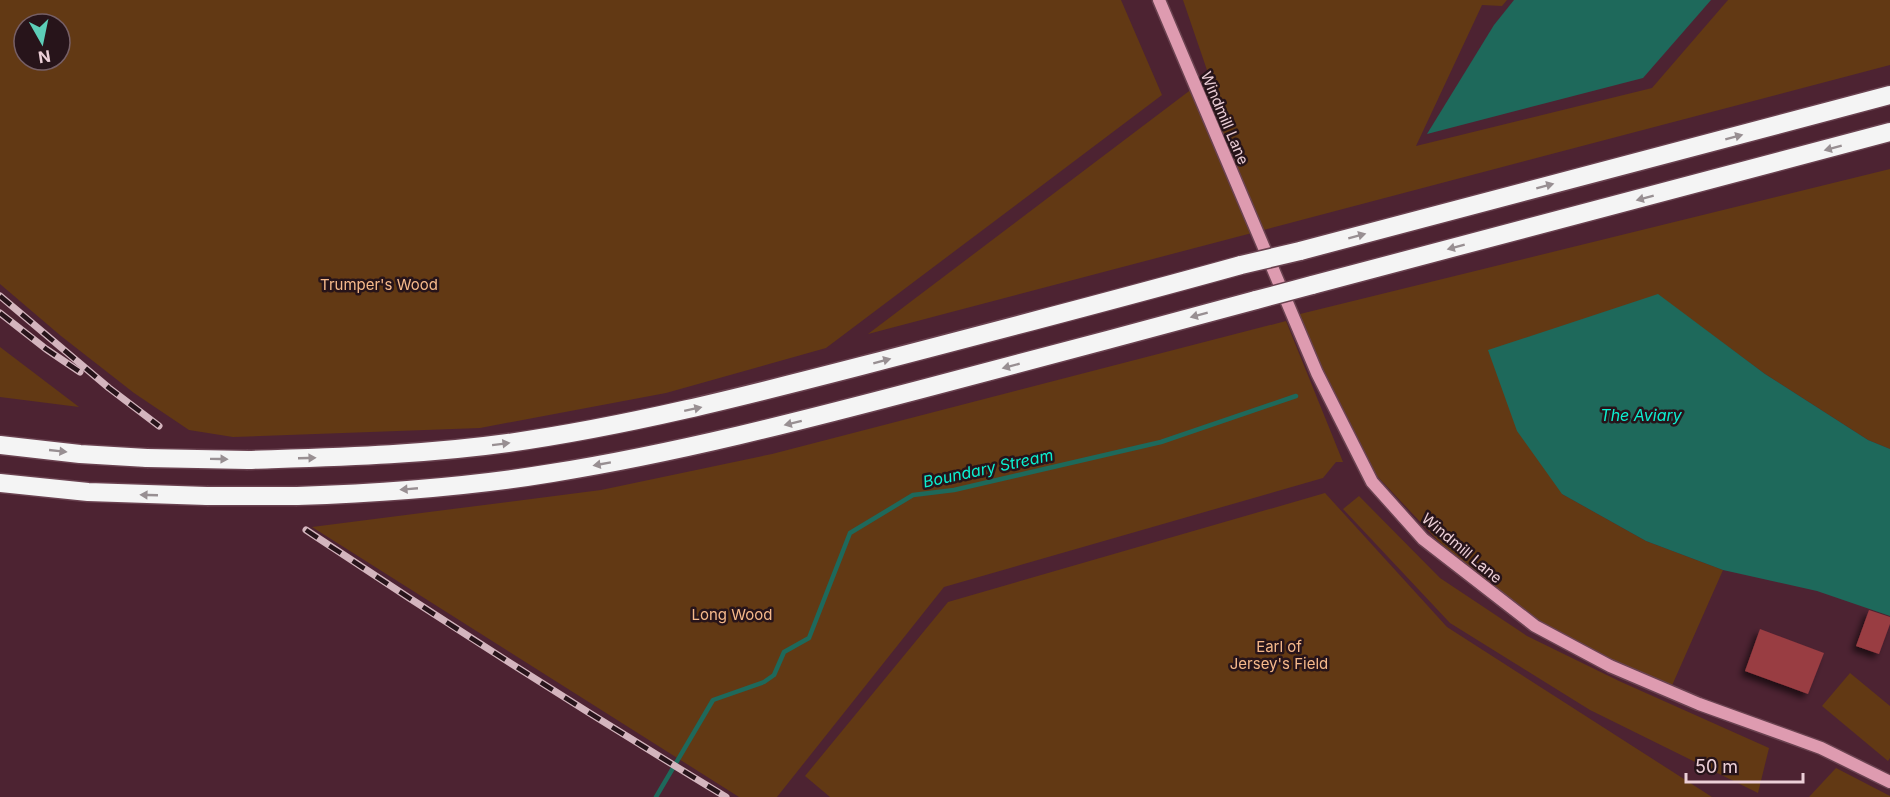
<svg xmlns="http://www.w3.org/2000/svg" width="1890" height="797" viewBox="0 0 1890 797" font-family="Inter,sans-serif">
  <style>
    .green { fill: #623914; fill-rule: evenodd }
    .water { fill: #1e695b }
    .lines { fill: none; stroke-linecap: round; stroke-linejoin: round }
    .stream { stroke: #1e695b; stroke-width: 4.5 }
    .building { fill: #993c42; filter: url(#shadow) }
    .secondary-casing { stroke: #6a4250; stroke-width: 15 }
    .highway-casing { stroke: #6a4250; stroke-width: 21 }
    .secondary { stroke: #de9bb0; stroke-width: 12 }
    .highway { stroke: #f4f4f4; stroke-width: 18 }
    .rail-casing { stroke: #d4b5be; stroke-width: 7 }
    .rail { stroke: #27141a; stroke-width: 4.5; stroke-dasharray: 14; stroke-linecap: butt }
    .highway-bridge-casing { stroke: #6a4250; stroke-width: 21; stroke-linecap: butt }
    .highway-bridge { stroke: #f4f4f4; stroke-width: 18 }
    .oneway { fill: #988f92 }
    .labels { text-anchor: middle; dominant-baseline: central; stroke-width: 5; stroke-linejoin: round; paint-order: stroke }
    .street-label { font-size: 15px; fill: #eccfd7; stroke: #27141a }
    .park-label { font-size: 15px; fill: #f6b98b; stroke: #27141a }
    .water-label { font-size: 16px; font-style: italic; fill: #0cefd0; stroke: #27141a }
  </style>
  <defs>
    <filter id="shadow"><feDropShadow dx="-4.5" dy="4.5" stdDeviation="3" flood-color="#0009"/></filter>
  </defs>
  <rect width="100%" height="100%" fill="#4d2332"/>
  <g class="green">
    <path d="M0 0H1121L1162 95 826 348 666 393 480 428 233 437 189 430 134 393 61 336 0 284ZM24 24H60V60H24Z"/>
    <path d="M1183 0H1507L1502 6 1482 5 1416 146 1652 88 1728 0H1890V65L868 334 1209 76Z"/>
    <path d="M1890 169V449L1868 440 1765 374 1658 295 1562 494 1646 541 1723 570 1670 690 1535 621 1442 545 1377 476 1296 315Z"/>
    <path d="M1286 321 1343 462H1336L1323 478 944 587 777 797H739L312 527 601 490 772 454Z"/>
    <path d="M0 347 79 407 0 397Z"/>
    <path d="M1325 493 1447 627 1712 797H830L805 776 948 602Z"/>
    <path d="M1359 496 1440 578 1527 636 1619 681 1769 748 1758 793 1590 710 1450 623 1343 509Z"/>
    <path d="M1850 673 1890 706V758L1888 761 1822 706Z"/>
    <path d="M1836 768 1890 796V797H1809Z"/>
  </g>
  <g class="water">
    <path d="M1514 0H1711L1643 78 1427 134 1494 25Z"/>
    <path d="M1658 294 1765 374 1868 440 1890 449V616L1817 591 1723 570 1646 541 1562 494 1517 431 1488 350Z"/>
  </g>
  <g class="lines">
    <path class="stream" d="M656 797 713 700 764 682 774 675 784 652 809 638 850 533 913 495 954 490 1161 442 1296 396"/>
  </g>
  <g class="building">
    <path d="M1869 610 1890 617V624L1879 654 1856 646Z"/>
    <path d="M1760 629 1824 653 1808 694 1745 671Z"/>
  </g>
  <g class="lines">
    <defs>
      <path id="secondary" d="M1159 0 1317 373 1372 482 1423 539 1535 626 1610 666 1699 704 1821 748 1890 782"/>
      <g id="highway">
        <path d="M1300 251 1890 95"/>
        <path d="M1312 285 1890 132"/>
        <path d="M0 445 80 454 147 458"/>
        <path d="M248 460C335 457 422 455 508 443 628 426 745 396 861 366 988 333 1115 300 1241 265"/>
        <path d="M0 483 88 492 207 496"/>
        <path d="M297 496C382 493 468 487 552 473 677 453 800 421 922 389 1033 360 1145 330 1256 300"/>
      </g>
    </defs>
    <use href="#secondary" class="secondary-casing"/>
    <use href="#highway" class="highway-casing"/>
    <use href="#secondary" class="secondary"/>
    <use href="#highway" class="highway"/>
    <defs>
      <g id="rail">
        <path d="M0 296 109 388 159 426"/>
        <path d="M0 313 46 349 80 372"/>
        <path d="M306 530C444 622 584 711 726 797"/>
      </g>
    </defs>
    <use href="#rail" class="rail-casing"/>
    <use href="#rail" class="rail"/>
    <defs>
      <g id="highway-bridge">
        <path d="M1241 265 1300 251"/>
        <path d="M1256 300 1312 285"/>
        <path d="M147 458 248 460"/>
        <path d="M207 496H297"/>
      </g>
    </defs>
    <use href="#highway-bridge" class="highway-bridge-casing"/>
    <use href="#highway-bridge" class="highway-bridge"/>
  </g>
  <defs><path id="oneway-solid" d="M-6-.8H1V-3.2L6.5 0L1 3.2V.8H-6Z" transform="scale(1.5)"/></defs>
  <g class="oneway">
    <use href="#oneway-solid" transform="translate(1734 137) rotate(-15)"/>
    <use href="#oneway-solid" transform="translate(1833 148) rotate(165)"/>
    <use href="#oneway-solid" transform="translate(1545 186) rotate(-15)"/>
    <use href="#oneway-solid" transform="translate(1645 198) rotate(165)"/>
    <use href="#oneway-solid" transform="translate(1357 236) rotate(-15)"/>
    <use href="#oneway-solid" transform="translate(1456 247) rotate(165)"/>
    <use href="#oneway-solid" transform="translate(1199 315) rotate(165)"/>
    <use href="#oneway-solid" transform="translate(882 361) rotate(-15)"/>
    <use href="#oneway-solid" transform="translate(1011 366) rotate(165)"/>
    <use href="#oneway-solid" transform="translate(693 409) rotate(-12)"/>
    <use href="#oneway-solid" transform="translate(793 423) rotate(166)"/>
    <use href="#oneway-solid" transform="translate(501 444) rotate(-7)"/>
    <use href="#oneway-solid" transform="translate(58 451) rotate(6)"/>
    <use href="#oneway-solid" transform="translate(307 458) rotate(-2)"/>
    <use href="#oneway-solid" transform="translate(219 459) rotate(1)"/>
    <use href="#oneway-solid" transform="translate(602 464) rotate(170)"/>
    <use href="#oneway-solid" transform="translate(409 489) rotate(175)"/>
    <use href="#oneway-solid" transform="translate(149 495) rotate(-178)"/>
  </g>
  <g class="labels">
    <g class="street-label">
      <text transform="translate(1225 118) rotate(67)">Windmill Lane</text>
      <text transform="translate(1462 548) rotate(40)">Windmill Lane</text>
    </g>
    <g class="park-label">
      <text x="379" y="284">Trumper's Wood</text>
      <text x="732" y="614">Long Wood</text>
      <text x="1279" y="646">Earl of<tspan x="1279" dy="17">Jersey's Field</tspan></text>
    </g>
    <g class="water-label">
      <text x="1641" y="415">The Aviary</text>
      <text transform="translate(988 468) rotate(-12)">Boundary Stream</text>
    </g>
  </g>
  <g transform="translate(42 42) rotate(171)"><circle r="28" fill="#27141a" stroke="#765f66" stroke-width="1.5"/>
  <path d="M0-4.5L10 22L0 15L-10 22Z" fill="#5dceb8"/>
  <text y="-9" font-size="16" font-weight="bold" text-anchor="middle" fill="#eccfd7">N</text>
  </g>
  <path d="M1686 773v9h117v-9" fill="none" stroke="#eccfd7" stroke-width="3"/>
  <text x="1695" y="773" font-size="18" fill="#eccfd7" stroke="#27141a" stroke-width="4.5" paint-order="stroke">50 m</text>
</svg>
